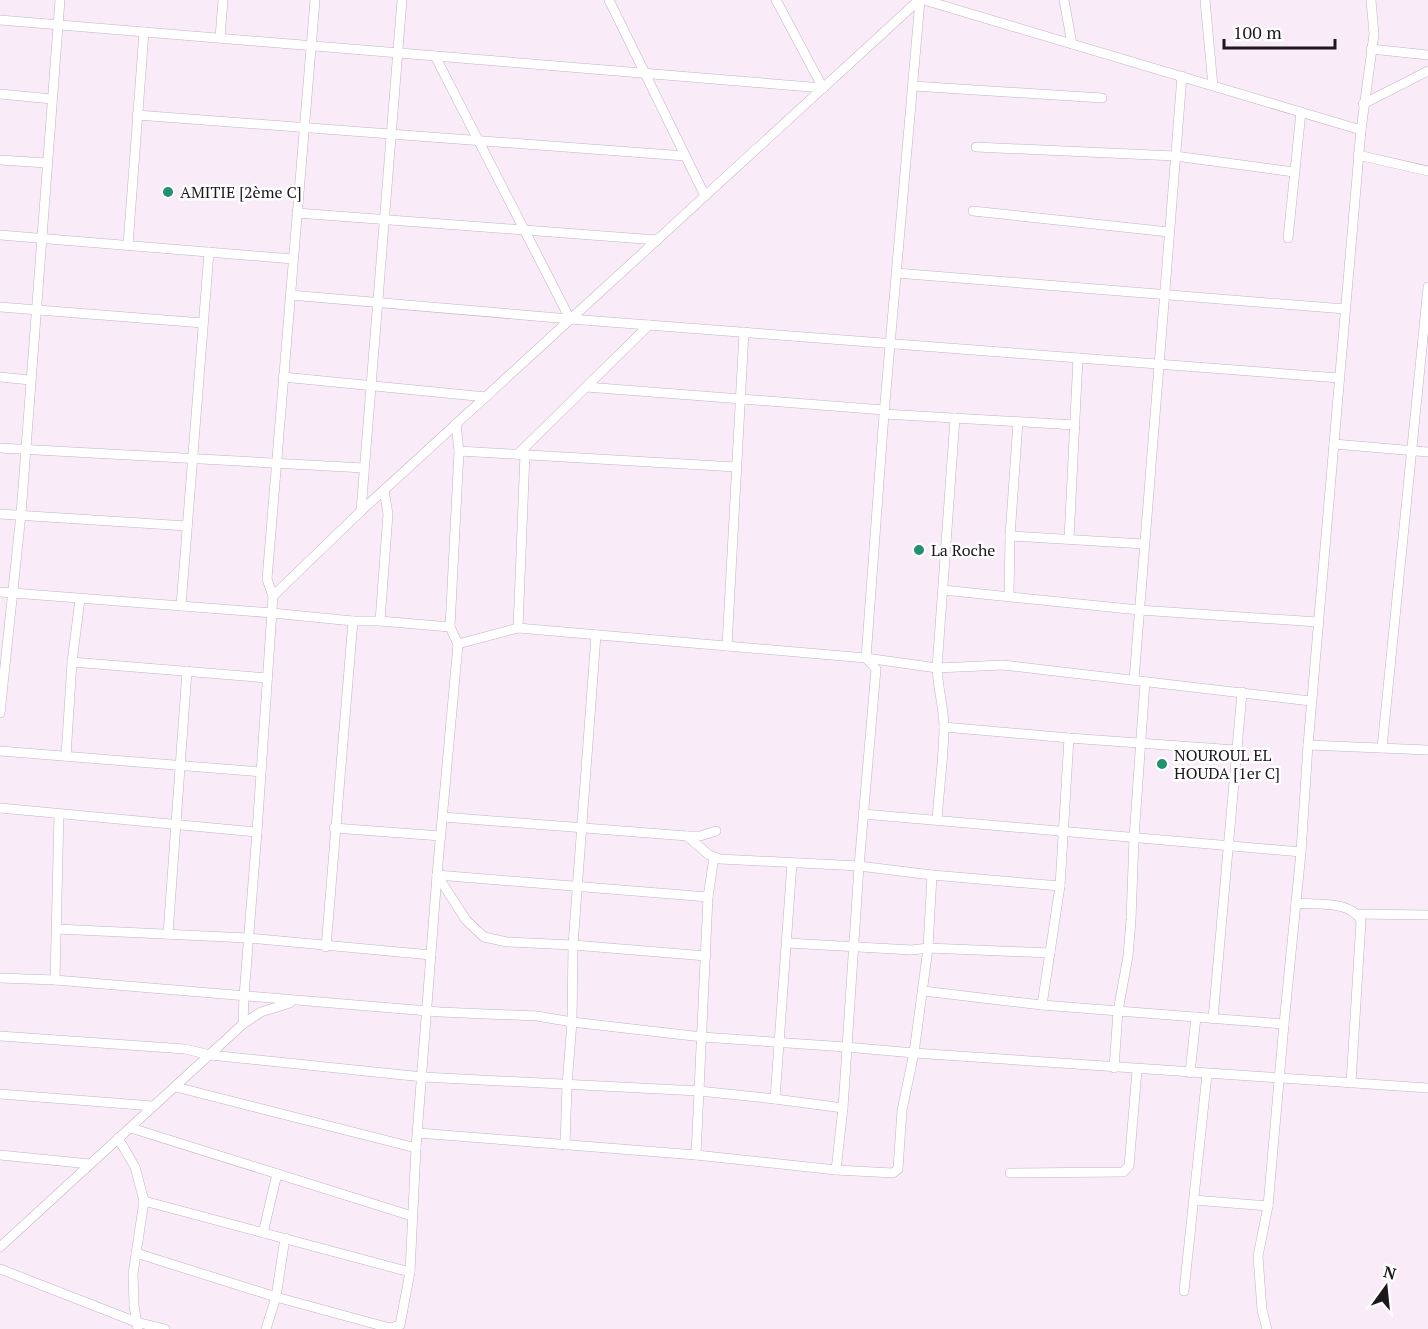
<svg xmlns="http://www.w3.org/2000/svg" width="1428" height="1329" viewBox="0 0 1428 1329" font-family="'PT Serif',serif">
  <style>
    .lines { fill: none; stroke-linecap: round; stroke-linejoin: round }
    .minor-casing { stroke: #c2b3c1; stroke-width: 10 }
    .minor { stroke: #fff; stroke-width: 9 }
    .poi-dot { fill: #239171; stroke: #fff; stroke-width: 2 }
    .labels { text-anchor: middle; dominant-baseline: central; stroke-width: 5; stroke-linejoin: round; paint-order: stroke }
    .poi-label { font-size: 16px; fill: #1e181d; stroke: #fff; text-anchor: start }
  </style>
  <rect width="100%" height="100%" fill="#faebf9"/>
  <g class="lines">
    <defs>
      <g id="minor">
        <path d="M609 0 705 196"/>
        <path d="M924 0 1361 130"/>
        <path d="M1064 0 1072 44"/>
        <path d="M1205 0 1213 86"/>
        <path d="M0 20 823 88 776 0"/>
        <path d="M220 38 223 0"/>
        <path d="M1371 49 1428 55"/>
        <path d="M435 56 570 319"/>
        <path d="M913 86 1102 98"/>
        <path d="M0 94 52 99"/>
        <path d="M1363 104 1428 71"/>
        <path d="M137 115 685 156"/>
        <path d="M976 147 1175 156 1294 172"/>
        <path d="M1358 155 1428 171"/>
        <path d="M0 160 47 163"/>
        <path d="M973 211 1169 232"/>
        <path d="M297 213 657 240"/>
        <path d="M0 235 293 259"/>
        <path d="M1288 238 1301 112"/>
        <path d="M128 245 144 32"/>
        <path d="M896 273 1345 309"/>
        <path d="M290 295 570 319 1339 378"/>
        <path d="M0 307 203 323"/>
        <path d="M0 377 30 380"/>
        <path d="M283 377 486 397"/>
        <path d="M586 387 884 410"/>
        <path d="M884 414 1075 425"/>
        <path d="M1334 444 1428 452"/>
        <path d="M0 448 364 468"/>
        <path d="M459 451 736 467"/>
        <path d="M518 454 649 325"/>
        <path d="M361 511 402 0"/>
        <path d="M0 514 187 526"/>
        <path d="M1010 536 1144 544"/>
        <path d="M1069 539 1078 358"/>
        <path d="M943 590 1139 610 1318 622"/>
        <path d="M0 592 272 613 353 621H380L450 627 458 644 518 628 866 658 937 668 1003 665 1311 701"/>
        <path d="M273 596 267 579 315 0"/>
        <path d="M1009 596 1010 536 1018 422"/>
        <path d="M181 606 209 252"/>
        <path d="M380 621 388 514 384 490"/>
        <path d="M450 627 459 451 456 424"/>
        <path d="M518 628 525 454"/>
        <path d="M727 646 744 332"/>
        <path d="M72 662 267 678"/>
        <path d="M1134 680 1182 76"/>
        <path d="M0 713 21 514 60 0"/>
        <path d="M944 727 1069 738 1236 750"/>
        <path d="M1308 745 1428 750"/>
        <path d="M1382 748 1428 287"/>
        <path d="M0 751 261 772"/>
        <path d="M66 756 72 662 80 599"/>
        <path d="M0 808 257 832"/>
        <path d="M863 814 1301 852"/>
        <path d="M443 817 687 836H700L716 831"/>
        <path d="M937 820C939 789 944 756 944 725 943 705 938 688 937 668L955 418"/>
        <path d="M334 828 441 836"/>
        <path d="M687 836 709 855 720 859 859 866 932 875 1060 886"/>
        <path d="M437 875 466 920 484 937 507 942 573 945 706 956"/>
        <path d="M437 875 708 897"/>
        <path d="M1296 903C1317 905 1351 900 1361 921L1351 1083"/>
        <path d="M1357 914 1428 915"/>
        <path d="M57 929 248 938 431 955"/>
        <path d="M168 934 187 671"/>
        <path d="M787 943 912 950 928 948 1050 953"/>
        <path d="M326 947 353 621"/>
        <path d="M0 978 55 980 440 1012 537 1016 572 1022 702 1037 846 1047 914 1053 1428 1088"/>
        <path d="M55 980 59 813"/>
        <path d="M923 991 1042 1005 1284 1024"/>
        <path d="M1042 1005 1060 886 1069 738"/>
        <path d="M1213 1019 1242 692"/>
        <path d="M243 1024 244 996 257 832 273 596 361 511 919 0"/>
        <path d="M0 1036 185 1049 210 1055 423 1077 699 1091 775 1099 792 863"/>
        <path d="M1114 1068 1118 1011 1128 956 1131 920 1134 838 1145 682"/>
        <path d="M1190 1073 1196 1017"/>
        <path d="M176 1087 416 1148"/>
        <path d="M0 1094 153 1106"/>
        <path d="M775 1099 843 1108 859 866 876 669 866 658 884 414 920 0"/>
        <path d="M131 1128 412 1216"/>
        <path d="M418 1133 696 1155 836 1170 843 1108"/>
        <path d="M118 1138 135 1167 144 1201 133 1274 134 1306 138 1329"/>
        <path d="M565 1145 567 1085 572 1022 573 945 596 635"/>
        <path d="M0 1155 90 1164"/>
        <path d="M696 1155 708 897 714 857"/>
        <path d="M836 1170 893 1173 898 1169 902 1110 914 1053 928 948 932 875"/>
        <path d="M1010 1173 1123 1172 1129 1166 1137 1070"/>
        <path d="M1194 1200 1268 1206"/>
        <path d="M144 1201 410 1272"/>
        <path d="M263 1233 277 1174"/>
        <path d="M0 1247 243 1024 261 1012 290 1003"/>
        <path d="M136 1253 276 1297 390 1328 400 1325 410 1272 416 1148 437 875 458 644"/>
        <path d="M0 1269 136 1322 165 1329"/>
        <path d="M1184 1291 1207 1074"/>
        <path d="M266 1329 276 1297 285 1238"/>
        <path d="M1267 1329 1262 1310 1258 1256 1268 1206 1284 1024 1301 852 1308 745 1361 130 1374 34 1371 0"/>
      </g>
    </defs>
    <use href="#minor" class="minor-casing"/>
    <use href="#minor" class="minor"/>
  </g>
  <g class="poi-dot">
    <circle cx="168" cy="192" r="6"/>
    <circle cx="919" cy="550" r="6"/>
    <circle cx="1162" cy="764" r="6"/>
  </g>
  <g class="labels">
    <g class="poi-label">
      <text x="180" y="192">AMITIE [2ème C]</text>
      <text x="931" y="550">La Roche</text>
      <text x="1174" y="755">NOUROUL EL<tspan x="1174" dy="18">HOUDA [1er C]</tspan></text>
    </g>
  </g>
  <g transform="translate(1386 1287) rotate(15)" stroke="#ffffff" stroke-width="4.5" paint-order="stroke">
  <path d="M0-4.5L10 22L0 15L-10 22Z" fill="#1e181d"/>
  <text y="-9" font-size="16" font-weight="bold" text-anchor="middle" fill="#1e181d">N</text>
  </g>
  <path d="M1224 39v9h111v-9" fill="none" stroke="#1e181d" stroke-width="3"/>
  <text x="1233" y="39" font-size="18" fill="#1e181d" stroke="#ffffff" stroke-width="4.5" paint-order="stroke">100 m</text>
</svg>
